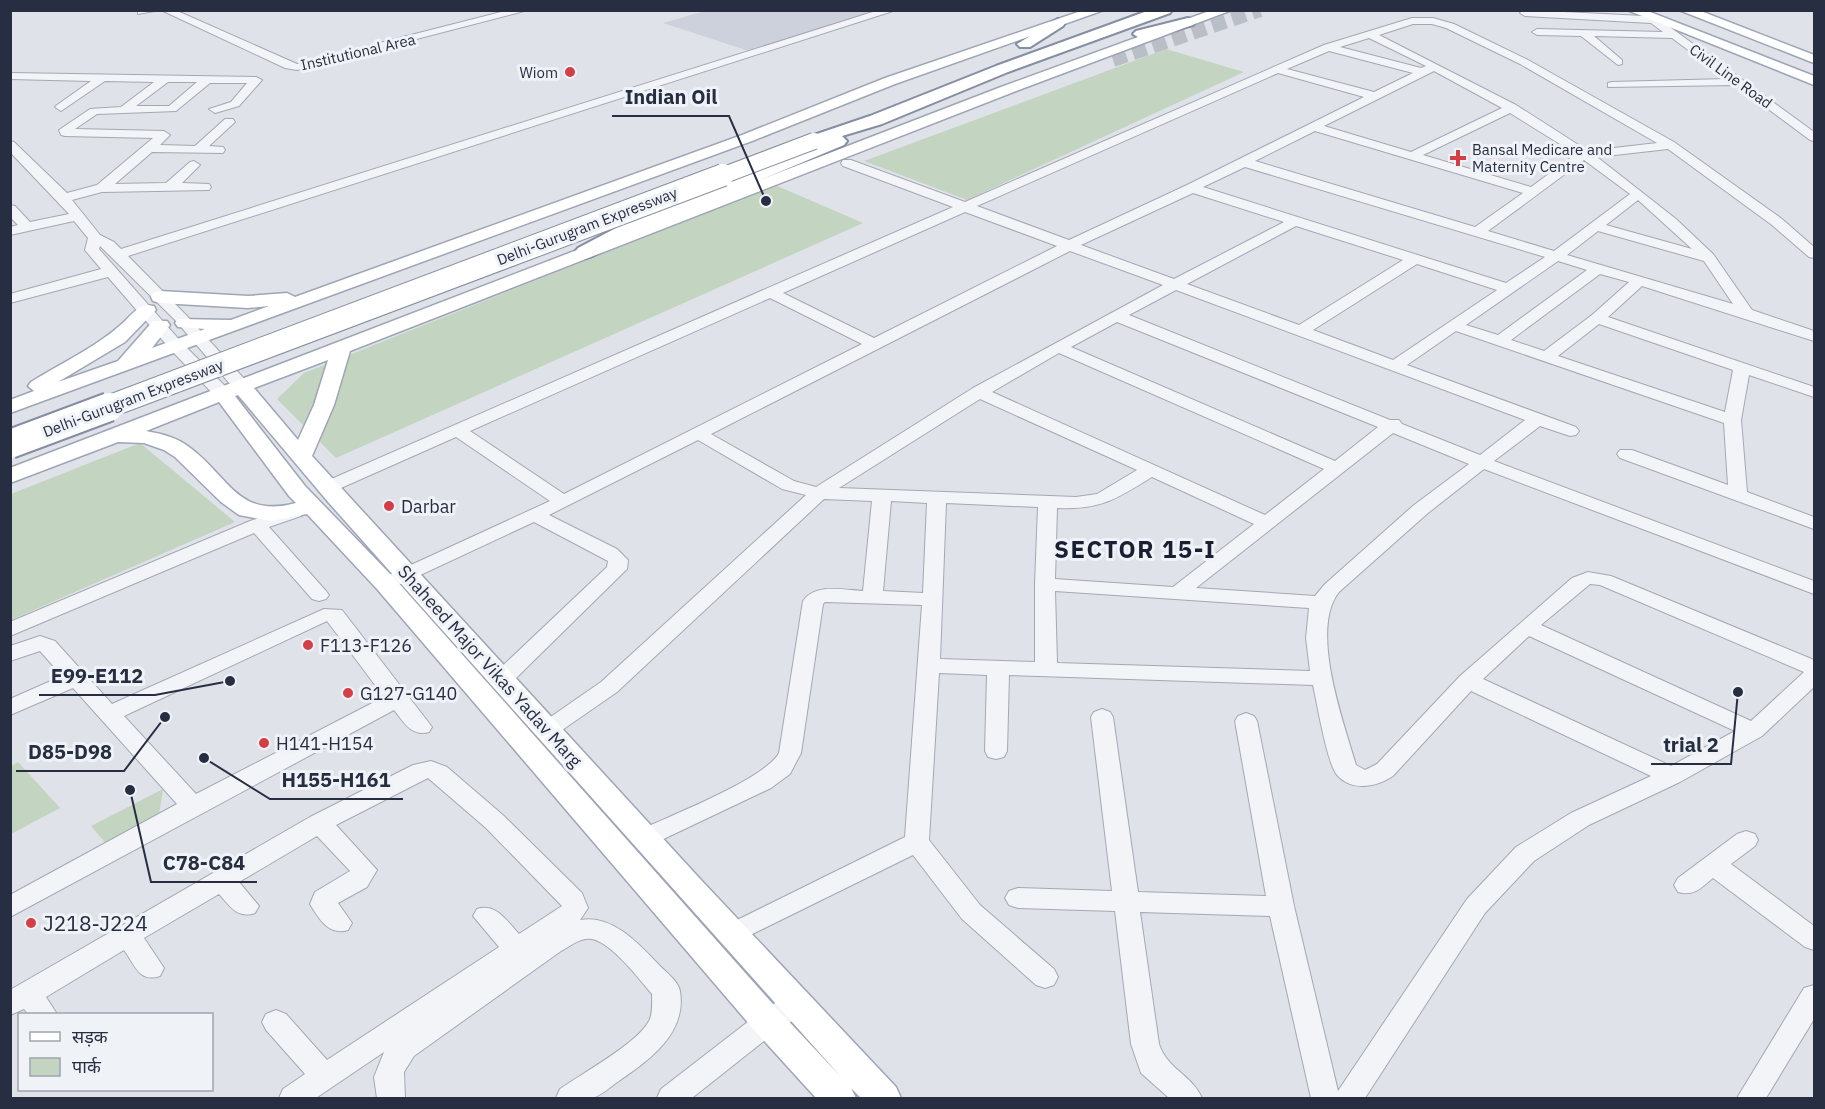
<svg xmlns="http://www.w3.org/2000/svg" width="1825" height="1109" viewBox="0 0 1825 1109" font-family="'IBM Plex Sans','Noto Sans Devanagari',sans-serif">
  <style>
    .built { fill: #cdd1db }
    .green { fill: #c3d4c0 }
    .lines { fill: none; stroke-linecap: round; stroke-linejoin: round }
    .major-tunnel { stroke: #babec7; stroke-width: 14; stroke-dasharray: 14 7; stroke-linecap: butt }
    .minor-casing { stroke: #a4a8b3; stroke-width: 2 }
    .major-casing { stroke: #9ea5b5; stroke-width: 3 }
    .highway-casing { stroke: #868ea1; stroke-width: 4 }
    .minor { fill: #f2f4f7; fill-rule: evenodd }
    .major { fill: #fff; fill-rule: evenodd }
    .highway { fill: #fff; fill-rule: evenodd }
    .highway-bridge-far2-casing { stroke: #868ea1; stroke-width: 18; stroke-linecap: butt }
    .highway-bridge-far1-casing { stroke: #868ea1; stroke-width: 24; stroke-linecap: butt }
    .highway-bridge-casing { stroke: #868ea1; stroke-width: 32; stroke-linecap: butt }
    .highway-bridge-far2 { stroke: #fff; stroke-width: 16 }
    .highway-bridge-far1 { stroke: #fff; stroke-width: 22 }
    .highway-bridge { stroke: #fff; stroke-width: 28 }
    .poi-dot { fill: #d43f47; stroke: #eff2f7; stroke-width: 2 }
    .labels { text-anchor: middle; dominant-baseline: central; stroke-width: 6; stroke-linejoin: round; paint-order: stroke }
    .far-street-label { font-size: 15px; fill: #272e41; stroke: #eff2f7 }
    .far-poi-label { font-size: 15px; fill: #272e41; stroke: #eff2f7; text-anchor: end }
    .poi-label { font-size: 18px; fill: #272e41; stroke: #eff2f7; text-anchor: start }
    .street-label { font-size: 18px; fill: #272e41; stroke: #eff2f7 }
    .near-poi-label { font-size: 21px; fill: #272e41; stroke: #eff2f7; text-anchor: start }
    .district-label { font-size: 24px; font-weight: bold; letter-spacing: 1.5px; fill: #1a2032; stroke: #eff2f7 }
    .leader { fill: none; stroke: #272e41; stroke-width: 2 }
    .callout-dot { fill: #272e41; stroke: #eff2f7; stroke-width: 2 }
    .callout-label { font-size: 20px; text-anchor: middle; font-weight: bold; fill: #272e41; stroke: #eff2f7; stroke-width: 6; stroke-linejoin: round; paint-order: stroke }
  </style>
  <rect width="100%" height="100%" fill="#dfe2e9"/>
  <path class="built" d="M705 11H880L749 51 663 23Z"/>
  <g class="green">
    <path d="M1166 49 1244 72 967 200 864 161Z"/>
    <path d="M775 185 863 223 336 458 277 399 304 373Z"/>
    <path d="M140 443 235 522 11 620V494Z"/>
    <path d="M18 762 60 808 11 834V766Z"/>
    <path d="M163 789 158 821 110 848 91 826Z"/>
  </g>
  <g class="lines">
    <path class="major-tunnel" d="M1113 60 1260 10"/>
    <defs>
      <g id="minor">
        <path d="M138 10H160L138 14Z"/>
        <path d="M161 10H175L297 64 509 10H528L297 70 285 68Z"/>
        <path d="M879 10H896L128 256 186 315 248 383 250 387 248 391H236L176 321 100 246 99 249 183 344 229 390 231 394 229 398H217L171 350 108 277 10 303V294L101 269 85 250 88 238 74 221 10 235V227L18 225 10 217V205L15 206 30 222 69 214 10 152V141L14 142 67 193 97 185 153 138 65 136 61 135 59 130 90 109 121 107 154 82 105 81 61 111 55 107 57 105 91 81 10 79V73L256 77 262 80 239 106 215 113 209 109 231 102 247 83H210L176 111 97 114 75 129 164 131 170 135 160 145 195 146 225 119H233L235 122 209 146 223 147 225 150 223 153 152 152 115 184 166 183 190 162 194 161 200 165 182 183 209 184 211 187 209 190 102 192 72 200 100 235 114 242 121 249ZM168 82H197L169 106H136Z"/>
        <path d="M1523 10 1643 16 1644 14H1652L1814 132V141L1810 140 1736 85 1608 87V83L1612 82 1727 79 1672 38 1594 36 1622 60V64L1618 65 1581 36 1537 35 1532 32 1537 29 1663 32 1651 23 1525 16 1520 13Z"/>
        <path d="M1412 18H1433L1454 24 1528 60 1674 142 1782 219 1814 247V258L1809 257 1772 225 1668 149 1597 157 1676 219 1713 254 1752 310 1814 331V341L1642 286 1608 317 1814 387V397L1749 375 1741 420 1747 492 1814 517V529L1620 458 1617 454 1620 450H1632L1728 485 1724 423 1456 331 1407 365 1576 427 1579 431 1576 435 1570 436 1540 426 1494 461 1814 581V594L1484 469 1428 513 1339 592C1309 630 1344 723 1356 765L1365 770 1377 764 1460 676 1572 578 1588 572 1611 576 1814 660V687L1762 736 1680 782 1589 825 1534 861 1485 913 1365 1098H1311L1270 916 1140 912 1159 1044C1167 1069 1192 1075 1202 1098H1169L1141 1073 1131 1044 1115 911 1018 908 1009 905 1005 898 1009 891 1018 888 1112 891 1091 717 1094 712 1102 709 1110 712 1113 717 1138 892 1266 896 1235 721 1238 716 1246 713 1254 716 1257 721 1294 906 1338 1091 1467 899 1516 847 1571 813 1651 776 1471 691 1393 776C1377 787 1352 792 1337 775 1327 763 1317 703 1313 685L1009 675 1007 751 1004 757 996 759 988 757 985 751 987 675 939 673 929 840 980 905 1054 969 1058 977 1054 985 1045 988 1036 985 962 919 913 855 730 945 721 942 717 935 721 928 905 837 922 605 825 602 823 604 801 753 790 774 771 788 653 844 644 847 635 844 632 838 635 832C667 817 764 780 779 753L803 601C815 583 844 590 863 591L872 501 824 499 617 692 555 735 547 738 539 735 536 730 539 725 601 682 806 495 782 489 698 440 549 515 617 549 628 560 627 569 510 684 502 686 494 684 491 679 494 674 607 567 608 561 534 522 401 584H387L384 580 387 576 550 501 456 437 332 492H320L317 488 320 484 953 207 843 166 841 163 843 160H851L965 202 1324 45ZM1413 24H1432L1446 28 1520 64 1657 143 1588 151 1516 105 1379 35ZM1369 38 1426 66 1421 68 1340 47ZM1329 51 1413 73 1374 92 1287 69ZM1434 71 1502 108 1411 152 1324 126ZM1278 73 1364 97 1187 185 1069 240 977 206ZM1510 113 1576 154 1531 187 1423 155ZM1315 131 1523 193 1475 227 1255 161ZM1584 160 1630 194 1554 251 1488 231ZM1245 167 1545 257 1506 283 1203 187ZM1193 193 1284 222 1174 279 1081 245ZM1638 200 1692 249 1606 225ZM965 212 1057 246 874 338 783 293ZM1296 226 1403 260 1299 325 1187 284ZM1598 231 1704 261 1733 304 1567 255ZM1070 251 1163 285 973 388 816 487 794 481 711 434ZM1558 261 1587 270 1498 335 1466 325ZM1417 264 1497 290 1393 360 1313 330ZM1600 274 1629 282 1592 315 1544 351 1511 340ZM1176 290 1525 420 1480 455 1402 424 1399 420H1390L1129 315ZM770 298 862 344 564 494 470 431ZM1117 322 1378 427 1335 461 1071 347ZM1599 324 1733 370 1725 412 1558 356ZM1059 353 1324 469 1265 515 992 392ZM980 399 1137 470 1097 494 1076 497 839 488ZM1393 433 1469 464 1414 505 1325 584 1315 596 1196 588ZM1152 477 1254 524 1173 587 1055 579 1057 508C1101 510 1116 499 1152 477ZM891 501 927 503 923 593 883 591ZM946 503 1038 507 1035 584V662L940 659ZM1590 584 1600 585 1804 672 1751 721 1541 625ZM1055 591 1309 608 1306 638 1310 671 1057 663ZM1529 636 1735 731 1671 766 1483 679Z"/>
        <path d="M294 506 301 508 303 512 301 516 269 527 326 591 329 595 326 599 319 601 312 599 254 533 10 636V622L250 521Z"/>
        <path d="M324 609 342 610 432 727 429 732C411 737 404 722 394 710L10 917V895L177 804 73 688 10 715V699L62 676 40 651 10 661V646L40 636 55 641 112 704ZM327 621 384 697 196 794 124 716Z"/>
        <path d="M431 761 447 767 504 816 582 893 588 908 580 920C613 914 640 945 660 966 667 973 678 981 680 991 687 1034 649 1060 619 1081 611 1086 601 1096 592 1098 582 1101 565 1099 556 1098L560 1089C581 1074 638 1043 649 1021 653 1014 652 1002 652 994 639 979 612 943 592 939 581 937 570 946 561 951L414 1056 404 1072 405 1098H377L374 1077 384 1052 316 1098H279L283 1089 305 1074 266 1030 262 1022 266 1014 276 1010 286 1014 327 1060 499 947 473 916 477 909C496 903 507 921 519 934L562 906 486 828 428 778 336 825 377 870 367 887 338 903 352 923 348 930C329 936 319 919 310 904L315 892 350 871 317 836 239 882 259 906 255 913C237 919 230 906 219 894L144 938 164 968 160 976C139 983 135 965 124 950L46 997 57 1014H28L24 1009 10 1015V990L310 817 413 765Z"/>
        <path d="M1746 831 1755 834 1758 840 1755 846 1731 864 1814 926V950L1805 947 1713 878C1702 887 1694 897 1678 892L1674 885 1678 878 1737 834Z"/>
        <path d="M1814 985V1019L1766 1098H1737L1804 988Z"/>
        <path d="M796 993 806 996 810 1004 806 1012 778 1030 692 1098H657L661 1089 758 1014 786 996Z"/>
      </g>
      <g id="major">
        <path d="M1084 10H1104L895 84 752 141 10 413V400L34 391 28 386 31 382C63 362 99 346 126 320 135 311 141 303 154 306L156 310 125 342 58 382 118 361 153 321H167L170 325 152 348 205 329 178 327 175 323 178 319 231 320 269 306 248 308 160 303 153 301 151 297 153 293 160 291 248 296 287 293 295 297 742 135 885 78Z"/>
        <path d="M1212 10H1232L1011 93 350 351 334 405 312 456 702 881 896 1087 901 1098H861L851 1088 856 1098H816L756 1032 377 589 307 514 270 521 239 515 221 502 175 457 164 450 144 443 118 442 10 483V468L1001 87ZM328 360 314 405 298 440 254 388ZM238 395 329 503 842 1078 780 1012 395 579 305 486 235 396ZM219 402 289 496 296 503C237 519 229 476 189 447 176 437 162 434 146 431Z"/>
        <path d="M1627 10H1645L1814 76V85Z"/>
        <path d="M1679 10H1698L1814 55V63Z"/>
      </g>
      <g id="highway">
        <path d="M1150 10H1172L1170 13 1008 72 882 124 842 136 847 141 844 145 647 227 592 256 585 258 578 256 575 252 578 248 633 219 811 146 805 141 808 137 870 116 996 66Z"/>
        <path d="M1188 18 1195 22 1193 25 1141 39 1133 34 1136 31Z"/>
        <path d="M1058 19 1065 23 1063 26 1030 47H1020L1017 44Z"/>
      </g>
    </defs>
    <use href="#minor" class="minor-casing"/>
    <use href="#major" class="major-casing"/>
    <use href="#highway" class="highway-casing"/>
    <use href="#minor" class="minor"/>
    <use href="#major" class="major"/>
    <use href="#highway" class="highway"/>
    <defs>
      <path id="highway-bridge-far2" d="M719 177 814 141"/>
      <path id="highway-bridge-far1" d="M105 408 723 175"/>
      <path id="highway-bridge" d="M10 444 109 407"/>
    </defs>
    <use href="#highway-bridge-far2" class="highway-bridge-far2-casing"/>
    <use href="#highway-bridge-far1" class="highway-bridge-far1-casing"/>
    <use href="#highway-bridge" class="highway-bridge-casing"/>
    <use href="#highway-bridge-far2" class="highway-bridge-far2"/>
    <use href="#highway-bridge-far1" class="highway-bridge-far1"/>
    <use href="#highway-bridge" class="highway-bridge"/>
  </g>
  <g class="poi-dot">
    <circle cx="570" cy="72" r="6"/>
    <path d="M1455 149h6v6h6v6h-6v6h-6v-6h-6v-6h6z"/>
    <circle cx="389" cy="506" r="6"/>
    <circle cx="308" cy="645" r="6"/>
    <circle cx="348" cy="693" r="6"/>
    <circle cx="264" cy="743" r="6"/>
    <circle cx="31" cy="923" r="6"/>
  </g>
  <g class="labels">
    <g class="far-street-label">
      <text transform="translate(358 52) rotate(-13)">Institutional Area</text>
      <text transform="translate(1731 76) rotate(36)">Civil Line Road</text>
      <text transform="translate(587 226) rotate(-21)">Delhi-Gurugram Expressway</text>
      <text transform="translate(133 398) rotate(-21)">Delhi-Gurugram Expressway</text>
    </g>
    <g class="far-poi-label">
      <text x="558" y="72">Wiom</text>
      <text x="1472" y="149" text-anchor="start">Bansal Medicare and<tspan x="1472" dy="17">Maternity Centre</tspan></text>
    </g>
    <g class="poi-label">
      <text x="401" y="506">Darbar</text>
      <text x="320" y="645">F113-F126</text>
      <text x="360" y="693">G127-G140</text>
      <text x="276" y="743">H141-H154</text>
    </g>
    <g class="street-label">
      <text transform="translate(490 666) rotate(48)">Shaheed Major Vikas Yadav Marg</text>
    </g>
    <g class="near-poi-label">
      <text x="43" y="923">J218-J224</text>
    </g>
    <g class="district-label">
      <text x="1135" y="549">SECTOR 15-I</text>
    </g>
  </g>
  <path class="leader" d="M766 201L729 116H612M230 681L155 695H39M1738 692L1731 764H1651M165 717L124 771H16M204 758L270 799H403M130 790L151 882H257"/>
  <g class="callout-dot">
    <circle cx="766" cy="201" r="6"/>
    <circle cx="230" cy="681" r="6"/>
    <circle cx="1738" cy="692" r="6"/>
    <circle cx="165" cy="717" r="6"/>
    <circle cx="204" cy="758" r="6"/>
    <circle cx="130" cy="790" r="6"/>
  </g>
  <g class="callout-label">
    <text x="671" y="104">Indian Oil</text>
    <text x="97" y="683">E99-E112</text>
    <text x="1691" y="752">trial 2</text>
    <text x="70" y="759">D85-D98</text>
    <text x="336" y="787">H155-H161</text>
    <text x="204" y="870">C78-C84</text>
  </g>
  <rect width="1825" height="1109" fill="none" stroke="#272e41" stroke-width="24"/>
  <rect x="18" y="1013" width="195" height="78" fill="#eff2f7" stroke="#9fa4ae" stroke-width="1.5"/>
  <rect x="30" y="1032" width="30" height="9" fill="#ffffff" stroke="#9fa4ae" stroke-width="1.5"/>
  <text x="72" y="1043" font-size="18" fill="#272e41">सड़क</text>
  <rect x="30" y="1058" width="30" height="18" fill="#c3d4c0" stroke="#9fa4ae" stroke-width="1.5"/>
  <text x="72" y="1073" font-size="18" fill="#272e41">पार्क</text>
</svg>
